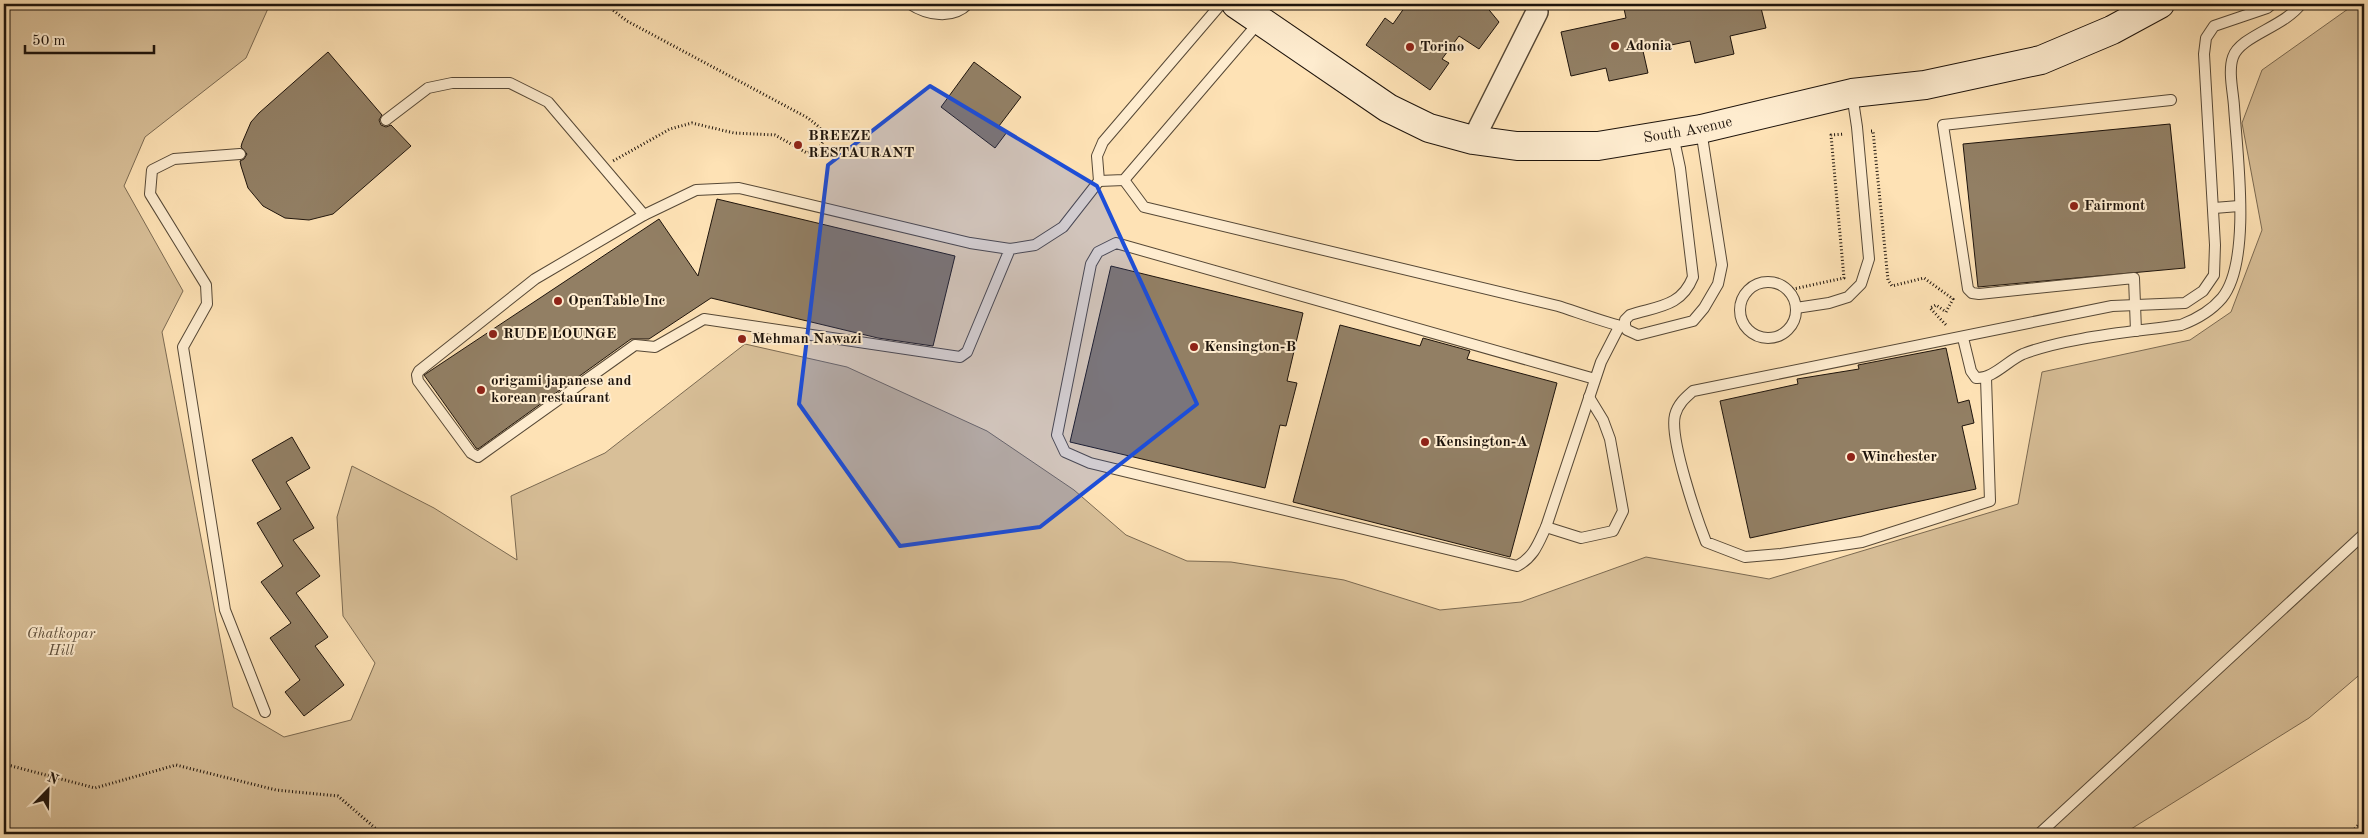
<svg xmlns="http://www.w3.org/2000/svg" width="2368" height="838" viewBox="0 0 2368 838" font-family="'Old Standard TT',serif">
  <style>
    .green { fill: #d8bf98; stroke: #7b6a52 }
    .building { fill: #927f64; stroke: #1e140c }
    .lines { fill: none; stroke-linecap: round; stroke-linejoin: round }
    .lane-casing { stroke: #564836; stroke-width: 12 }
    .street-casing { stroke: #564836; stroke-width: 24 }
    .secondary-casing { stroke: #1e140c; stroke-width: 30 }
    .path { stroke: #1e140c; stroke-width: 3; stroke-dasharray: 1 2.5; stroke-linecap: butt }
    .lane { stroke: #feeccf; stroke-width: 10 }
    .street { stroke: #feeccf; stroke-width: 21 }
    .secondary { stroke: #feeccf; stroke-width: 28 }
    .marked { fill: #1d4ed8; fill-opacity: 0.2; stroke: #1d4ed8; stroke-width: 4; stroke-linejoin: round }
    .poi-dot { fill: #8f2418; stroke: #feeccf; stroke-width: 2 }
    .labels { text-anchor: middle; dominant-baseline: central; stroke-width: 4; stroke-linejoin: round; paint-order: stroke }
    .poi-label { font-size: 15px; font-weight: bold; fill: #1e140c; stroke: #feeccf; text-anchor: start }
    .street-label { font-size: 15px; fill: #1e140c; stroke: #feeccf }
    .park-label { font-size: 15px; font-style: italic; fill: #5f503d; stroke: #feeccf }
  </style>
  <rect width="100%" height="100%" fill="#fee2b5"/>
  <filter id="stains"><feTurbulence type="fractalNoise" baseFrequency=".004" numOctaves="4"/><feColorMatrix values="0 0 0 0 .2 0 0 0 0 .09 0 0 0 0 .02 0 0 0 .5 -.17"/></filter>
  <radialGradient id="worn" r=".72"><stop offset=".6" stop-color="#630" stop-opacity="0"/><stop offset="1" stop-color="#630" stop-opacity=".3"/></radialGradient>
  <path class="green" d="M4 4H270L246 58 145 137 124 186 183 291 162 332 233 707 284 737 351 720 375 663 343 616 337 517 352 466 434 508 517 560 511 496 605 453 745 344 847 367 987 431 1074 490 1126 535 1187 561 1231 562 1344 580 1440 610 1521 602 1646 557 1769 579 2018 504 2042 372 2190 340 2231 312 2262 230 2242 123 2262 70 2355 4H2364V671L2309 718 2123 834H4Z"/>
  <g class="building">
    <path d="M1407 4H1480L1485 5 1499 22 1479 49 1459 36 1442 59 1449 63 1430 90 1366 45 1385 18 1393 24Z"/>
    <path d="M1623 4H1760L1766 28 1730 36 1734 54 1695 63 1690 41 1643 51 1648 73 1609 81 1606 68 1571 76 1561 32 1626 18Z"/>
    <path d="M328 52 382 115 379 120 381 125 386 127 391 125 411 146 333 214 309 220 285 218 263 206 248 188 241 166 240 161 244 159 247 154 241 147 242 143 251 122 259 113Z"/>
    <path d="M974 62 1021 97 999 126 1007 132 995 148 941 107Z"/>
    <path d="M2170 124 2185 268 1978 287 1963 144Z"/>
    <path d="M717 199 955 256 933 346 878 338 711 298 649 339H631L478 449 476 448 424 375 659 219 698 276Z"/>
    <path d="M1111 266 1303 313 1287 381 1297 383 1286 426 1280 425 1265 488 1070 442Z"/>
    <path d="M1340 325 1420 346 1423 338 1463 349 1470 351 1467 359 1557 383 1510 557 1293 502Z"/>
    <path d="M1946 348 1958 403 1969 400 1974 423 1962 426 1976 489 1750 538 1720 401 1798 384 1797 379 1859 369 1858 365Z"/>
    <path d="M292 437 310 468 286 482 314 528 293 540 320 576 296 593 328 637 315 646 344 685 304 716 285 692 300 680 270 638 291 623 261 582 283 566 257 523 281 509 252 460Z"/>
  </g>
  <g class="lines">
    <defs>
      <g id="lane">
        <path d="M910 4C927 15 952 20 968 4"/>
        <path d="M386 120 428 88 452 83H510L548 102 644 215"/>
        <path d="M240 154 174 159 152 170 150 194 206 285 207 304 183 347 225 610 265 712"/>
        <path d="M1124 180 1144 207 1558 306C1569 309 1617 327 1624 326"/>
        <path d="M1099 181 1124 180 1260 21"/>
        <path d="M2214 208 2239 206"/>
        <path d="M1010 249 967 352 960 357 704 319 655 347 635 345 478 457 471 453 418 381 417 375 419 371 535 279 644 215 696 190 739 188 970 243 1010 249 1035 245 1063 227 1099 181 1097 156 1103 142 1221 4"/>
        <circle cx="1768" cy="310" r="28"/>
        <path d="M1796 308 1829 303 1848 297 1861 284 1869 259 1857 127 1852 94"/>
        <path d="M1625 326 1627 330 1638 335 1693 321 1704 308 1718 284 1722 265 1701 130"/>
        <path d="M1625 326V320L1630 315C1658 306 1681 307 1693 277L1680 168 1673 135"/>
        <path d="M2136 331 2134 278 1979 294 1972 293 1968 289 1943 125 2171 100"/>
        <path d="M1963 338 1971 371 1976 378C1993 379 2007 361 2023 354 2067 337 2133 332 2181 325 2197 319 2211 311 2222 298 2252 261 2237 153 2234 106 2233 91 2228 71 2233 57 2240 36 2284 27 2301 4"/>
        <path d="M1986 378 1990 501 1862 542 1781 554 1745 557 1706 542C1697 519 1669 438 1675 415 1678 404 1685 398 1693 391L2112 306 2185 303 2203 291 2214 275 2215 245 2204 54 2206 38 2214 26 2267 8 2272 4"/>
        <path d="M1595 379 1116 243 1098 252 1091 264 1057 435 1065 452 1090 463 1517 566C1534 557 1538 544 1546 527L1601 362 1619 327"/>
        <path d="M1546 527 1581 538 1613 531 1623 511 1610 439 1603 420 1589 397"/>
        <path d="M2039 834 2364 534"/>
      </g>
      <path id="street" d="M1479 128 1537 12 1536 4"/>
      <g id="secondary">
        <path id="s1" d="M1236 4 1388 108 1429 128 1473 140 1517 146H1598L1701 129 1852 93 1925 85 2041 60 2112 30 2160 4"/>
      </g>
    </defs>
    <use href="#lane" class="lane-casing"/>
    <use href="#street" class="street-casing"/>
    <use href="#secondary" class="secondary-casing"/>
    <g class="path">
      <path d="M605 4 627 21 808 118 819 127 826 137 819 148 807 153 775 135 734 133 692 123 670 129 613 161"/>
      <path d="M1871 131H1873L1888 280 1892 286 1924 278 1953 299 1946 312 1936 305 1930 308 1947 326"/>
      <path d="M1789 290 1844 278 1831 135 1844 134"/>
      <path d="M4 764 95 788 176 765 276 790 338 796 382 834"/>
      <path d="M2350 834 2364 819"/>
    </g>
    <use href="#lane" class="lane"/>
    <use href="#street" class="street"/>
    <use href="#secondary" class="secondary"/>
  </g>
  <path class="marked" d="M930 86 1097 186 1197 404 1040 527 900 546 799 404 828 165Z"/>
  <g class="poi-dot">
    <circle cx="1615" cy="46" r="5"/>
    <circle cx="1410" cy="47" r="5"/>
    <circle cx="798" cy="145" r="5"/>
    <circle cx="2074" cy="206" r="5"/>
    <circle cx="558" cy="301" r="5"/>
    <circle cx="493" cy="334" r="5"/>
    <circle cx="742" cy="339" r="5"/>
    <circle cx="1194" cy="347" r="5"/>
    <circle cx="481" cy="390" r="5"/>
    <circle cx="1425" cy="442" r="5"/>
    <circle cx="1851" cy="457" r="5"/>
  </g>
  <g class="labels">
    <g class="poi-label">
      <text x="1625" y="46">Adonia</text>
      <text x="1420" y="47">Torino</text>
      <text x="808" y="136">BREEZE<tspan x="808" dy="17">RESTAURANT</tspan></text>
      <text x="2084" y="206">Fairmont</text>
      <text x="568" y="301">OpenTable Inc</text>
      <text x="503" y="334">RUDE LOUNGE</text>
      <text x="752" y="339">Mehman Nawazi</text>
      <text x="1204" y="347">Kensington-B</text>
      <text x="491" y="381">origami japanese and<tspan x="491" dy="17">korean restaurant</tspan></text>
      <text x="1435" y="442">Kensington-A</text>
      <text x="1861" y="457">Winchester</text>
    </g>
    <g class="street-label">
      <text stroke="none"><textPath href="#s1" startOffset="492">South Avenue</textPath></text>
    </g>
    <g class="park-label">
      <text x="61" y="634">Ghatkopar<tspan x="61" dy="17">Hill</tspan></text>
    </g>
  </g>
  <rect width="2368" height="838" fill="none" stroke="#fee2b5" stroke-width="20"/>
  <rect x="5" y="5" width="2358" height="828" fill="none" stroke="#1e140c" stroke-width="2.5"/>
  <rect x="10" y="10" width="2348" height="818" fill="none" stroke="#1e140c"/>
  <g transform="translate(48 790) rotate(23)" stroke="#feeccf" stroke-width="4" paint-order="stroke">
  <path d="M0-4L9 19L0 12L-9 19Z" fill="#1e140c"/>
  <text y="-8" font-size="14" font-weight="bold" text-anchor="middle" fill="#1e140c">N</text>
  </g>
  <path d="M25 45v8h129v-8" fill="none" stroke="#1e140c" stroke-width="2.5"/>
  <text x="32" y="45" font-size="15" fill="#1e140c" stroke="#feeccf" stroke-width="4" paint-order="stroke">50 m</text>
  <rect width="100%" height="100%" filter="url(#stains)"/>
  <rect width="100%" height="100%" fill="url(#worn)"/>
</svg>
